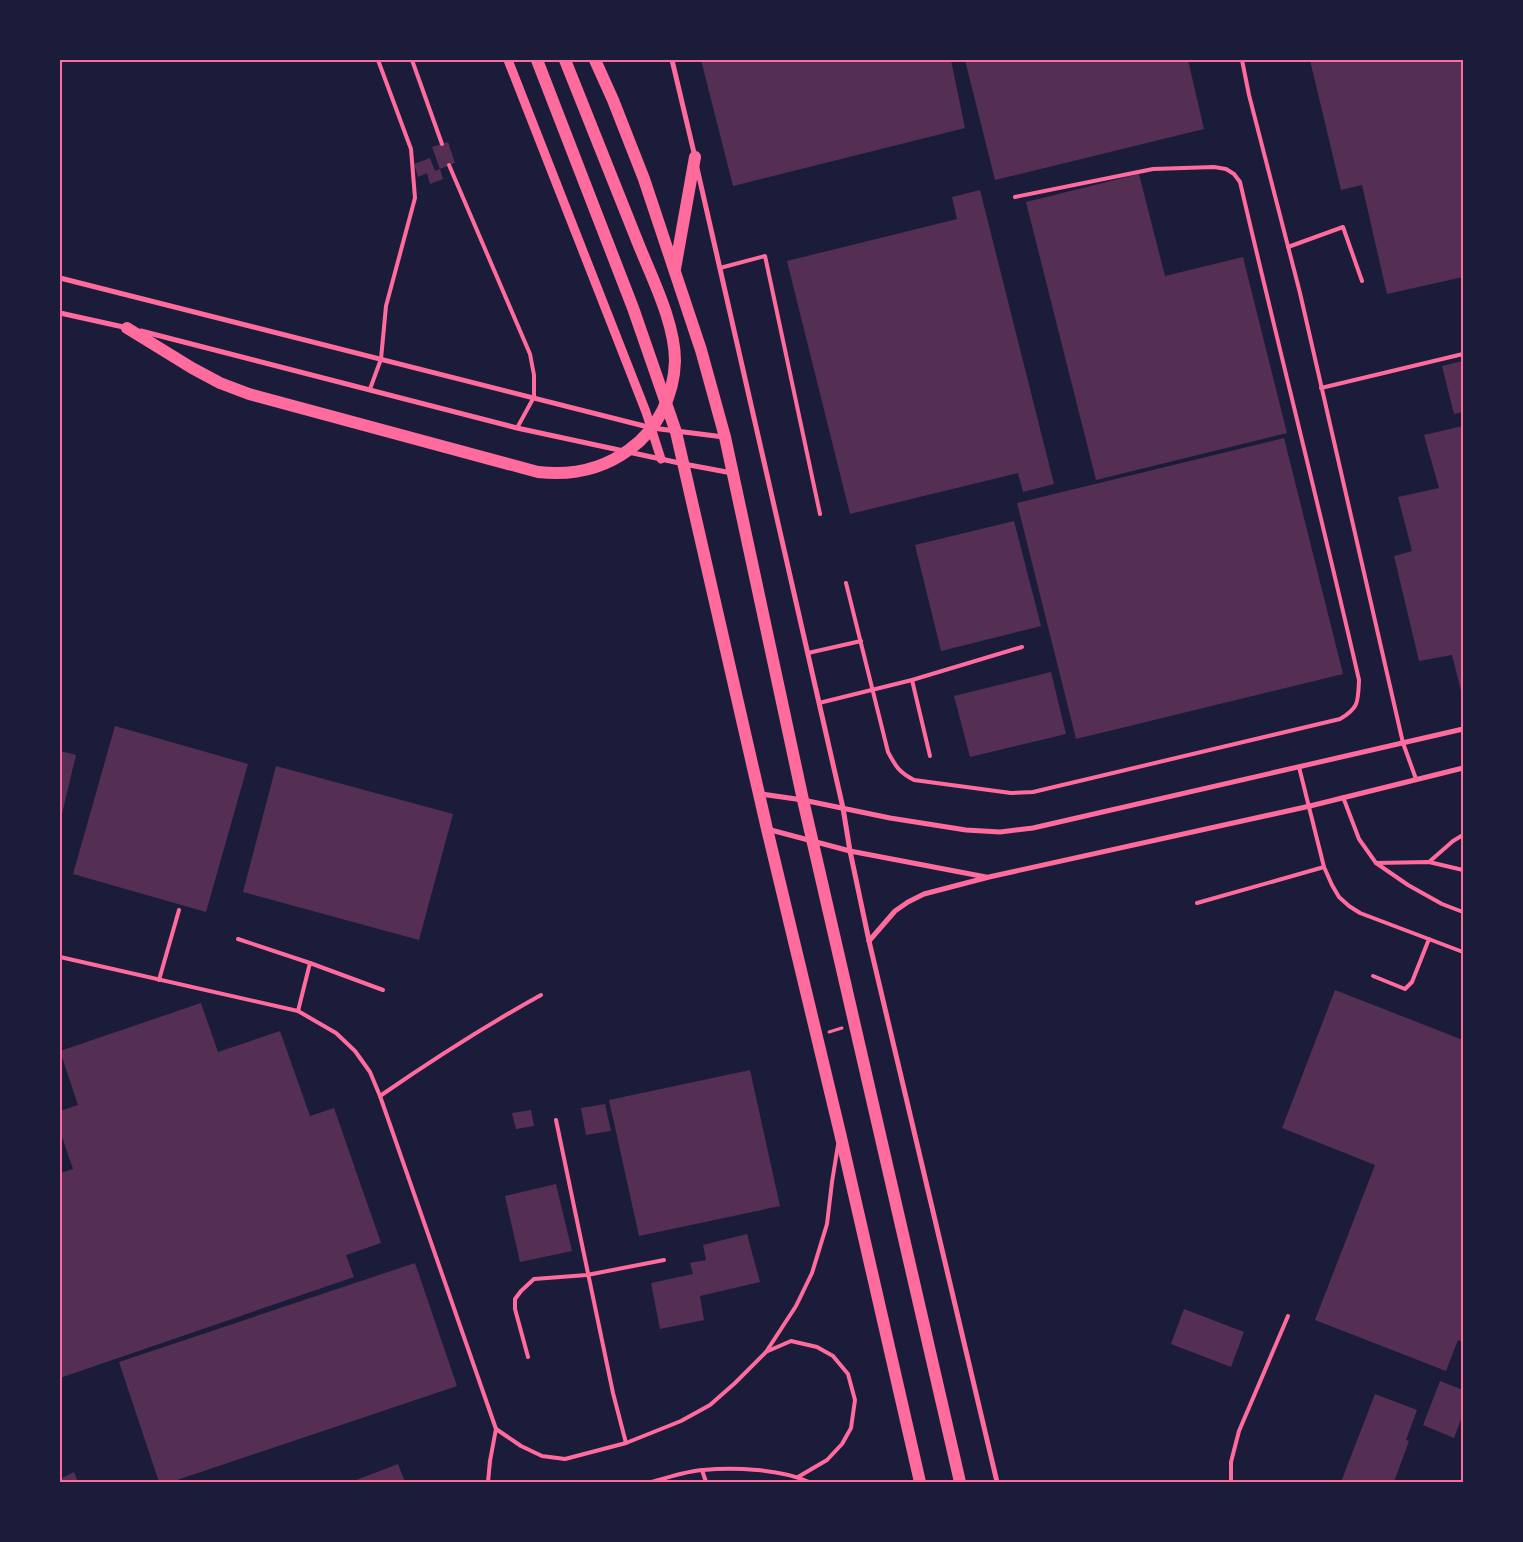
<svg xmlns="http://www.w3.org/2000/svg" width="1523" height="1542" viewBox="0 0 1523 1542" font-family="Bitter,serif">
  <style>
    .building { fill: #542f53 }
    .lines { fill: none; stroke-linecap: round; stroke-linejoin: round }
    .path { stroke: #ff6b9d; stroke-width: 3 }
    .service { stroke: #ff6b9d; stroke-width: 4 }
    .minor { stroke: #ff6b9d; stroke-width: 5 }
    .tertiary { stroke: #ff6b9d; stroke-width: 9 }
    .primary { stroke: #ff6b9d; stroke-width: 12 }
    .neatline { fill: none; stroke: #ff6b9d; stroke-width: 2 }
  </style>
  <rect width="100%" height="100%" fill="#1b1b3a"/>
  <g class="building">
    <path d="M701 60H951L965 128 733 186Z"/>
    <path d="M965 60H1188L1204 129 995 180Z"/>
    <path d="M1310 60H1463V277L1387 294 1362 185 1341 190Z"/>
    <path d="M448 142 455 163 440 169 432 147Z"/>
    <path d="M430 158 435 171 440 169 443 179 430 184 427 173 418 177 414 164Z"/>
    <path d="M1139 174 1165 276 1243 257 1287 433 1096 480 1026 202Z"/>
    <path d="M980 190 1054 484 1023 492 1018 473 850 514 787 261 957 219 952 197Z"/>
    <path d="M1463 361V412L1454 414 1442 366Z"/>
    <path d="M1463 426V690L1461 691 1452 655 1419 661 1394 556 1412 551 1398 497 1439 488 1424 435Z"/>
    <path d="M1284 438 1343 674 1076 739 1017 503Z"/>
    <path d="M1014 521 1041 626 941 651 915 545Z"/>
    <path d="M1051 672 1066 734 970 757 954 696Z"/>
    <path d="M115 726 248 764 206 912 73 874Z"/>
    <path d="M60 751 76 755 61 818H60Z"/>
    <path d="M276 766 453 814 419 940 243 892Z"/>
    <path d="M1335 990 1463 1040V1342L1458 1340 1446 1371 1315 1320 1375 1165 1282 1128Z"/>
    <path d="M201 1003 218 1052 280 1031 310 1116 334 1108 381 1243 346 1255 354 1277 60 1378V1173L73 1169 60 1131V1111L78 1105 60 1051Z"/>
    <path d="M750 1070 780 1206 639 1236 609 1100Z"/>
    <path d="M605 1104 611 1131 586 1135 581 1108Z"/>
    <path d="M531 1110 534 1126 516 1129 512 1113Z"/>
    <path d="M556 1184 572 1251 520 1262 505 1196Z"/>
    <path d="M747 1234 760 1282 700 1296 704 1320 660 1329 651 1283 693 1274 690 1263 706 1260 703 1245Z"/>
    <path d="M415 1263 457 1386 171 1482H159L119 1362Z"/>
    <path d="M1184 1309 1244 1332 1231 1367 1171 1344Z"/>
    <path d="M1440 1381 1463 1390V1414L1454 1438 1423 1425Z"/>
    <path d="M1375 1394 1417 1410 1406 1440 1409 1441 1394 1482H1341Z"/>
    <path d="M398 1464 405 1482H351Z"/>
    <path d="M74 1472 78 1482H60V1479Z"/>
  </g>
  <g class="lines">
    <path class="path" d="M829 1032 842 1028"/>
    <g class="service">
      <path d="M412 60 442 144"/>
      <path d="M1242 60 1249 95 1300 293 1403 743 1416 779"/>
      <path d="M449 165 530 354 534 375V397L517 428"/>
      <path d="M1288 247 1343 227 1362 281"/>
      <path d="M720 268 765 256 820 514"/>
      <path d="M1321 388 1463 354"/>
      <path d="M370 389 381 359 386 306 415 198 411 149 378 60"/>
      <path d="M846 583 888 752C896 767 899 772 914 780L1011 793 1033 792 1340 719C1359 708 1358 702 1359 680 1321 514 1279 349 1240 182L1234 174 1226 169 1214 167 1153 169 1015 197"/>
      <path d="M808 653 861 641"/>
      <path d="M912 680 930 756"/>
      <path d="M819 703 912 680 1022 647"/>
      <path d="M1299 767 1324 867 1332 885 1339 897 1349 906 1360 913 1463 952"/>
      <path d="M1343 797 1359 839 1376 863 1408 885 1442 904 1463 912"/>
      <path d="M1429 862 1453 841 1463 835"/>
      <path d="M1376 863 1429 862 1463 870"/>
      <path d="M1197 903 1324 867"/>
      <path d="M238 939 310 963"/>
      <path d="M60 957 298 1011 336 1033 355 1051 370 1072 380 1096 496 1429 490 1461 488 1482"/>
      <path d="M1373 976 1405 989 1412 982 1429 939"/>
      <path d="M159 980 179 910"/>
      <path d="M298 1011 310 963 383 990"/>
      <path d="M380 1096C432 1060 485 1026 541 995"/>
      <path d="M556 1120 613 1393 626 1443"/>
      <path d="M768 1351 791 1341 817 1347 833 1356 848 1374 855 1400 851 1428 842 1444 827 1460 798 1477"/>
      <path d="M528 1357 515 1309V1299L521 1291 534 1279 587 1275 664 1260"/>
      <path d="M496 1429 521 1446 542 1456 565 1459 626 1443 681 1421 710 1405 735 1383 766 1352 796 1306 812 1273 827 1224 832 1182 838 1145"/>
      <path d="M702 1470 706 1482"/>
      <path d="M651 1482C667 1478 686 1471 703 1470 734 1467 781 1469 809 1482"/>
      <path d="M1231 1482V1462L1239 1431 1288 1316"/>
    </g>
    <g class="minor">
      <path d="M672 60 695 157"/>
      <path d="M697 168 843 808 850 851 869 941 997 1482"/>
      <path d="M60 278 652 428 724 437"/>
      <path d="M60 313 128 328"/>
      <path d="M141 331 517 428 684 464 732 473"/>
      <path d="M761 794 803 800 890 818 966 830 1000 832 1033 828 1463 729"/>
      <path d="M767 829 850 851 986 877"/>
      <path d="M869 941 895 911 908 902 924 894 989 877 1310 806 1463 768"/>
    </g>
    <path class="tertiary" d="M508 60 646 412 661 459"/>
    <g class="primary">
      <path d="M537 60 633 308 676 432 767 829 840 1133 920 1482"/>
      <path d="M595 60 613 100 644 179 701 350 725 437 803 800 960 1482"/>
      <path d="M675 269 695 157"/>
      <path d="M127 328 192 368 220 383 249 394 538 472C572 476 602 470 630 449 658 429 674 395 675 361 675 323 652 278 638 243 614 182 589 121 565 60"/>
    </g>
  </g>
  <rect width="1523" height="1542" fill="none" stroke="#1b1b3a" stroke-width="122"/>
  <rect x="61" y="61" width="1401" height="1420" class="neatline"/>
</svg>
